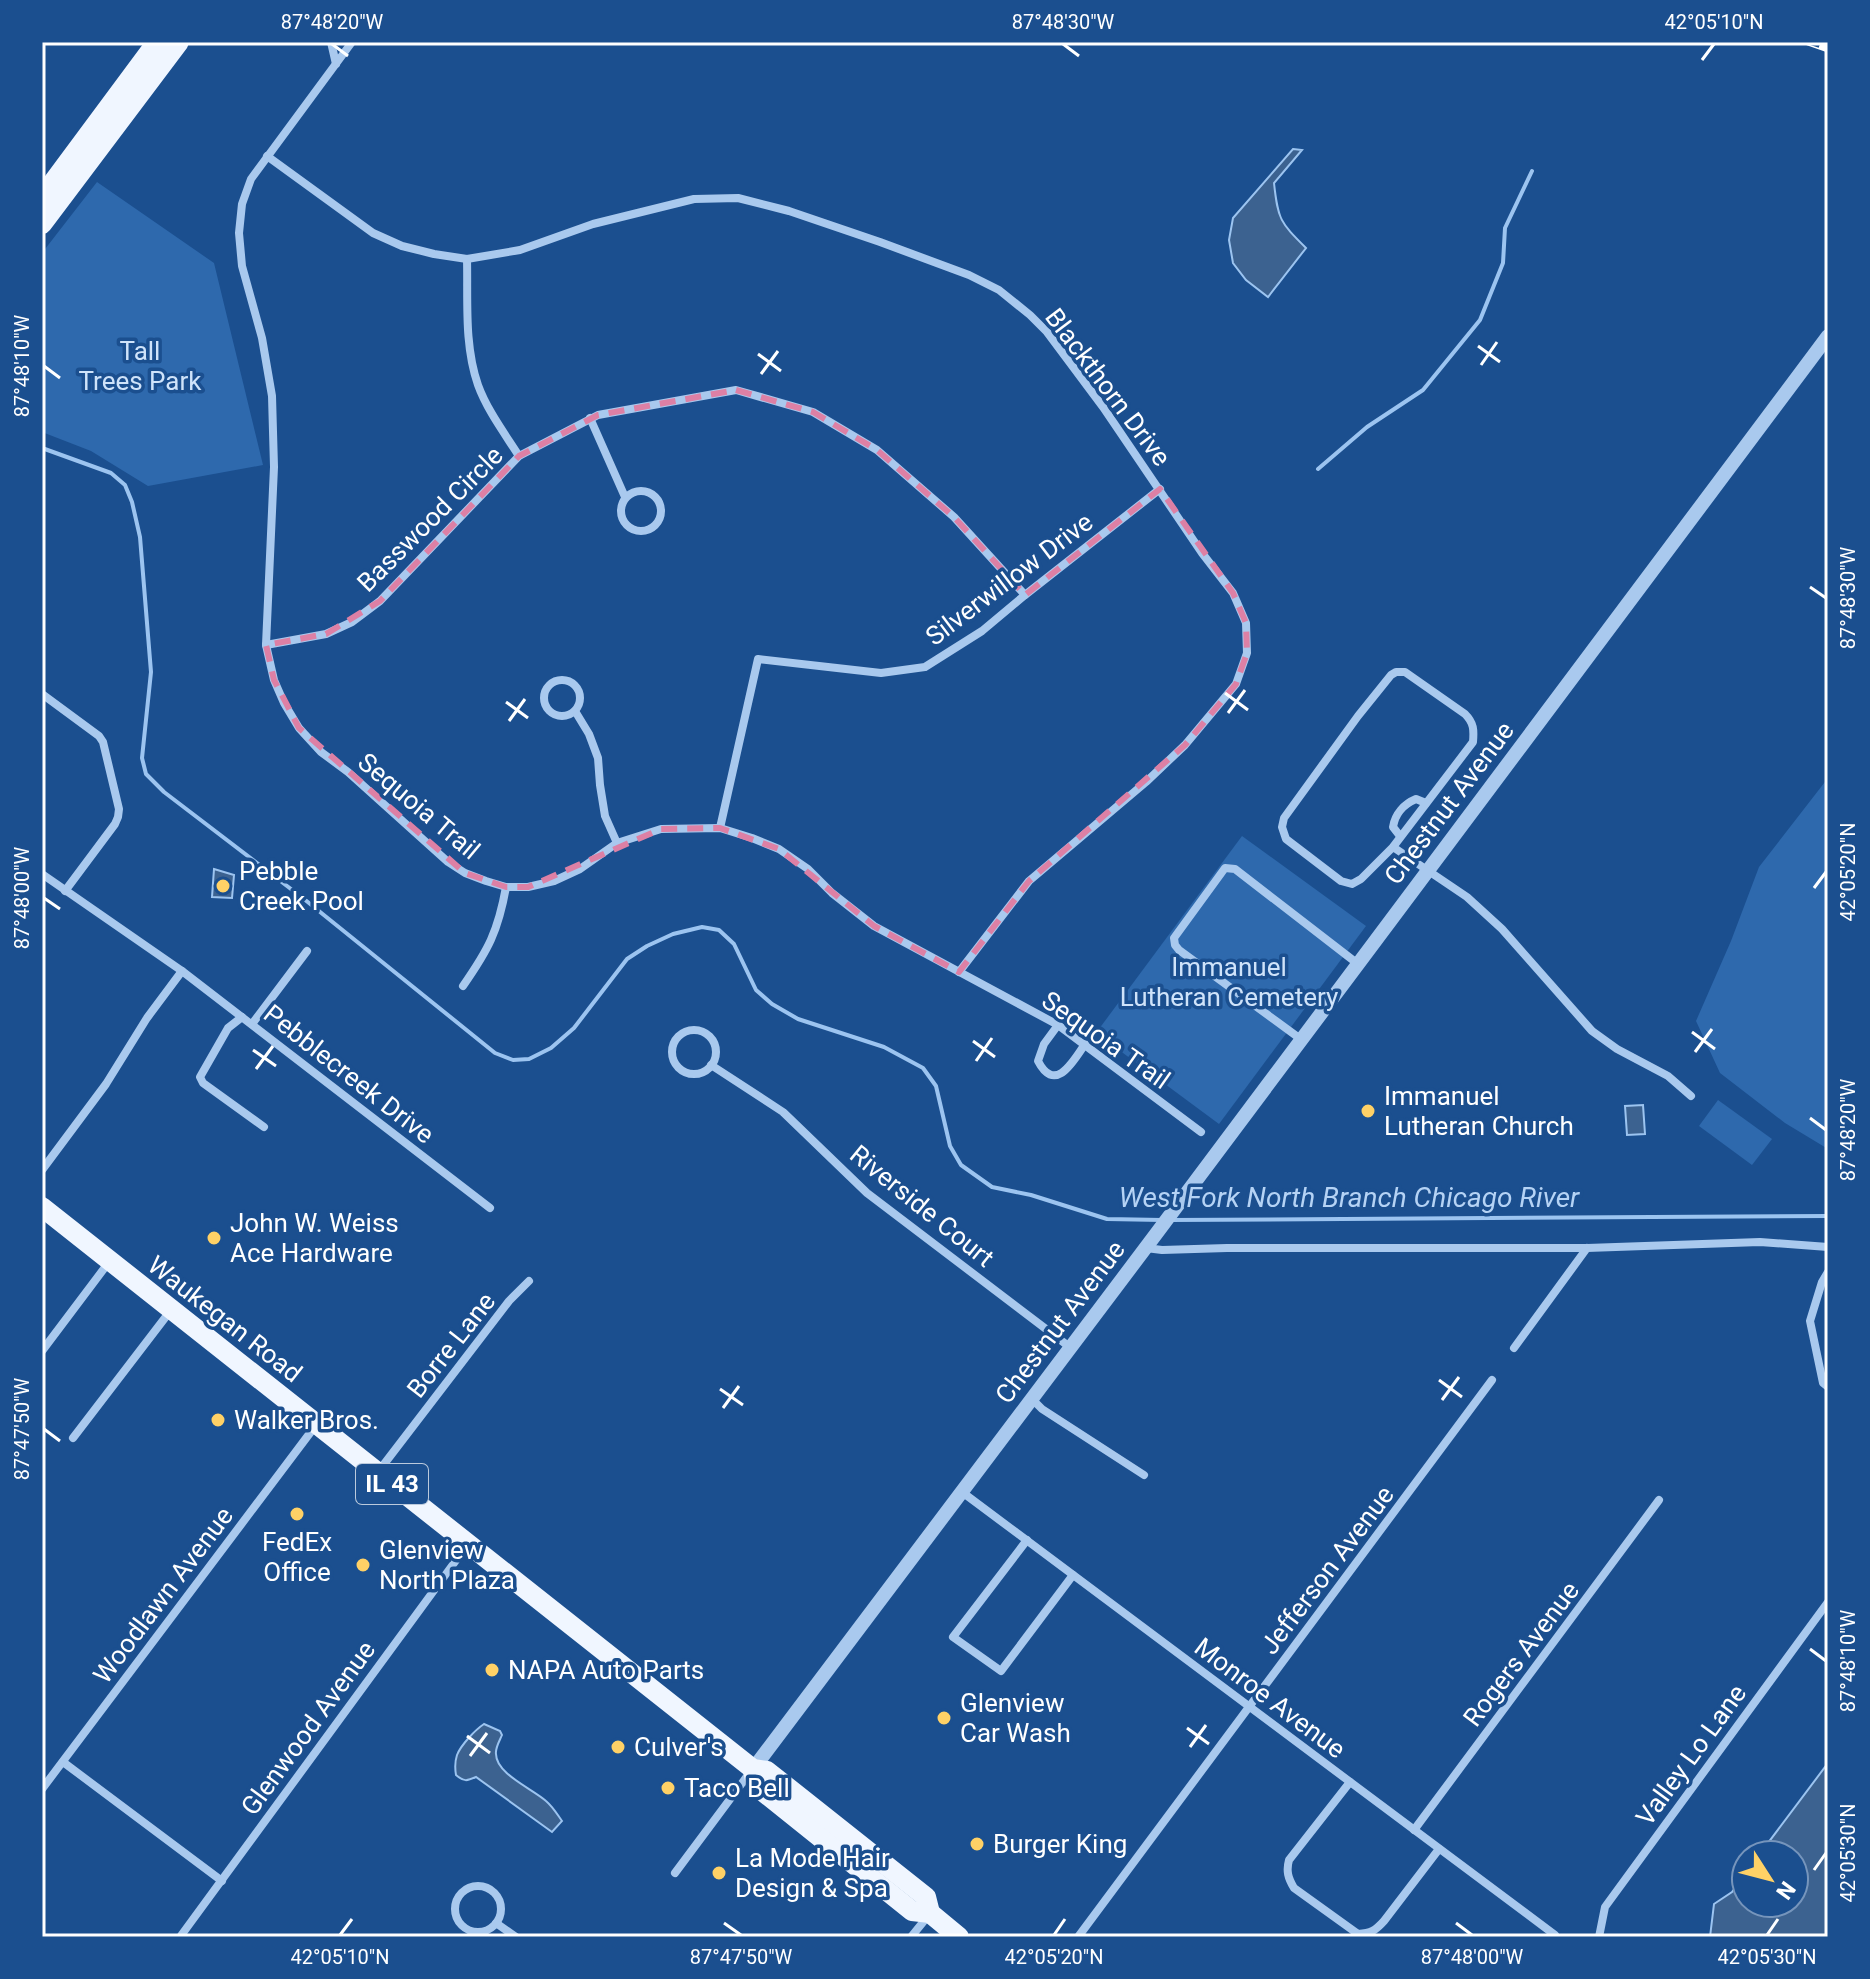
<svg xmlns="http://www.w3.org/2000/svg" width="1870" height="1979" viewBox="0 0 1870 1979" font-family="Roboto,sans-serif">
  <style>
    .green { fill: #2e69ad }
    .water { fill: #3c6290; stroke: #9cc4f0; stroke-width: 2 }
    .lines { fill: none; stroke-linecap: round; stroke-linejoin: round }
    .stream { stroke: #9cc4f0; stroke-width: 4 }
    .minor { stroke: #a9c9ee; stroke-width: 8 }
    .tertiary { stroke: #a9c9ee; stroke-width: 14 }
    .primary { stroke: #f0f6ff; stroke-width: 20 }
    .rail-casing { stroke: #fff; stroke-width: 7 }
    .rail { stroke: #1b4f8f; stroke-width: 4; stroke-dasharray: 12; stroke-linecap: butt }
    .marked { fill: none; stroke: #dd80a5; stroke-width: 6; stroke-dasharray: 16 10; stroke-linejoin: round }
    .ticks { fill: none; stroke: #fff; stroke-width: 3 }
    .poi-dot { fill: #ffd166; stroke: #1b4f8f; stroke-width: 3 }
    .labels { text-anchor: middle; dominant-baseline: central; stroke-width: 7; stroke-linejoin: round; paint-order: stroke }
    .shield { fill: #1b4f8f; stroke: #bbcadd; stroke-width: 2 }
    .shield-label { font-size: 24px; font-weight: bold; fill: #fff }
    .park-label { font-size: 26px; fill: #cfe3fa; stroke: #1b4f8f }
    .street-label { font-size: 26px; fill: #fff; stroke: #1b4f8f }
    .poi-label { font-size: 26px; fill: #fff; stroke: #1b4f8f; text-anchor: start }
    .water-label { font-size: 28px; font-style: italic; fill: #b5d3f5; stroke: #1b4f8f }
    .neatline { fill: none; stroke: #fff; stroke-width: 3 }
    .ticks-label { font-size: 20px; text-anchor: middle; fill: #fff }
  </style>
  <rect width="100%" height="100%" fill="#1b4f8f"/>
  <g class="green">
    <path d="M97 182 214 263 263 465 148 486 91 451 42 432V253Z"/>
    <path d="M1828 778V1149L1785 1123 1720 1073 1696 1021 1731 941 1759 867Z"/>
    <path d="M1242 836 1366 926 1219 1124 1096 1033Z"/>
    <path d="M1718 1100 1772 1139 1752 1165 1699 1126Z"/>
  </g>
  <g class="water">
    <path d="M1293 149 1302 150 1274 183C1278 220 1280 222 1306 248L1268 297 1246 280 1233 263 1229 240 1233 218Z"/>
    <path d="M214 869 234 875 232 898 212 897Z"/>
    <path d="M1643 1105 1645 1134 1627 1135 1625 1106Z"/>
    <path d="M484 1724 500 1731 502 1735C500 1740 495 1748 496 1754 496 1774 533 1789 546 1801 553 1807 557 1814 562 1821L552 1832 476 1777C467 1781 464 1782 456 1775 455 1769 455 1761 457 1755 461 1745 475 1730 484 1724Z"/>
    <path d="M1828 1763V1937H1710L1714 1904 1732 1892 1746 1873V1903H1794V1855H1759Z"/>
  </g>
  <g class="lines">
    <g class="stream">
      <path d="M42 448 111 473 125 485 132 502 140 537 151 672 142 758 146 774 164 792 304 899 495 1053 513 1060 529 1059 551 1048 574 1028 627 959 647 946 673 934 702 927 719 930 734 944 756 990 772 1004 798 1019 884 1047 923 1068 936 1086 950 1146 961 1165 992 1187 1031 1195 1107 1219 1162 1220"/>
      <path d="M1318 469 1367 427 1423 390 1480 320 1503 263 1505 228 1532 171"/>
      <path d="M1170 1220 1828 1216"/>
    </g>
    <g class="minor">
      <path d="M331 42 336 64"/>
      <path d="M352 42 251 179 242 204 239 233 242 266 262 338 272 396 274 467 266 645 274 680 284 703 299 728 321 752 348 772 448 862 465 873 486 881 506 887H528L554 881 580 869 617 843 661 829 720 828 752 838 779 849 808 869 832 893 874 926 1058 1025 1201 1132"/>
      <path d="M267 156 373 233 402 246 434 254 467 259 520 250 593 224 694 199 738 198 789 211 880 242 969 275 999 290 1030 315 1047 332 1103 407 1202 553 1233 593 1246 623 1247 653 1236 684 1185 745 1146 782 1029 881 959 972"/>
      <path d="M467 259C468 300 464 345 478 385 487 410 505 434 519 456"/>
      <path d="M590 418 625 497"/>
      <circle cx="641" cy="511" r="20"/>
      <path d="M266 645 326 634 352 622 380 601 519 456 598 415 736 390 813 412 877 450 954 517 1025 595"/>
      <circle cx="562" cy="698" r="18"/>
      <path d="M42 694 99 736 103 742 119 809 118 817 115 824 65 891"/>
      <path d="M575 711 589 734 598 758 600 785 605 816 617 843"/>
      <path d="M720 828 758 659 881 673 925 667 982 631 1025 595 1160 489"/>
      <path d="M1400 836 1393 827C1395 814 1404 804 1416 799L1426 803"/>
      <path d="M1393 847 1361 879 1352 884 1341 881 1286 839 1282 827 1284 818 1358 716 1391 675 1396 672H1405L1465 714C1474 723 1474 730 1473 742L1393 847 1467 897 1502 929 1592 1031 1617 1049 1668 1076 1691 1096"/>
      <path d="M42 874 182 971 490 1208"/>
      <path d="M463 986C488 950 498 932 506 887"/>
      <path d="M242 1017 228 1028 200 1077 203 1083 264 1127"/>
      <path d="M252 1024 307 951"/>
      <path d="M1058 1025 1044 1044 1038 1061C1055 1094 1073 1062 1085 1044"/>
      <circle cx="694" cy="1052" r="22"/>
      <path d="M1302 1040 1179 950 1175 945 1174 938 1225 868 1235 869 1358 964"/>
      <path d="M711 1065 783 1112 867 1193 1071 1348"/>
      <path d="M42 1170 106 1084 147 1018 182 971"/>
      <path d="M1146 1248 1162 1250 1227 1248H1587L1760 1242 1828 1247"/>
      <path d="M1828 1272 1822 1282 1810 1321 1823 1383 1828 1387"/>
      <path d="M1514 1348 1587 1248"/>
      <path d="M42 1351 109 1262"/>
      <path d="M1032 1399 1042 1409 1144 1475"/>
      <path d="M73 1438 171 1310"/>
      <path d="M378 1472 509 1301 529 1281"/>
      <path d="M962 1492 1555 1935"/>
      <path d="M1027 1540 953 1637 1001 1671 1073 1575"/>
      <path d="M63 1762 222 1881"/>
      <path d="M1350 1782 1289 1860C1286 1871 1288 1878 1294 1888L1358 1934C1371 1933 1375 1931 1384 1921L1439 1849"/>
      <path d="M42 1789 316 1425"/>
      <path d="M1414 1830 1659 1500"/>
      <path d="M675 1873 751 1771"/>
      <circle cx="478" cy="1909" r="23"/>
      <path d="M496 1923 516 1937"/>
      <path d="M180 1937 468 1544"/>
      <path d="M911 1937 928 1916"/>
      <path d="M1078 1937 1492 1380"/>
      <path d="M1599 1937 1605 1907 1828 1602"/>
    </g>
    <path class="tertiary" d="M753 1769 1156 1234 1828 336"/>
    <g class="primary">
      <path d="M42 197 157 42"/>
      <path d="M42 224 179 42"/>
      <path d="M42 1207 753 1769 767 1771 926 1897 930 1913"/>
      <path d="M753 1769 756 1786 912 1911 930 1913 959 1937"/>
    </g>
    <defs>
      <path id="rail" d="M1808 42 1828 49"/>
    </defs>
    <use href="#rail" class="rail-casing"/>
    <use href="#rail" class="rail"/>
  </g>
  <path class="marked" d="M736 390 813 412 877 450 954 517 1025 595 1160 489 1233 593 1246 623 1247 653 1236 684 1185 745 1029 881 959 972 874 926 779 849 720 828 661 829 528 887H506L465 873 299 728 274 680 266 645 326 634 380 601 519 456 598 415Z"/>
  <path class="ticks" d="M332 44 348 56M1063 44 1079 56M1702 60 1714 44M1478 346 1500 362M758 354 781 371M1481 365 1497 342M44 366 60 378M761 374 778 351M1810 587 1826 598M1225 693 1248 710M506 702 528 718M1228 713 1245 690M509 721 525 699M1814 888 1826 872M44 898 60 909M1692 1032 1715 1049M973 1041 995 1057M253 1050 276 1066M1695 1052 1712 1029M976 1061 992 1038M256 1069 273 1046M1810 1118 1826 1130M1439 1380 1462 1397M720 1389 743 1405M1442 1400 1459 1377M723 1408 739 1386M44 1429 60 1441M1810 1649 1826 1661M1187 1728 1209 1744M467 1736 490 1753M1190 1747 1206 1725M470 1756 487 1733M1814 1870 1826 1853M724 1923 741 1935M1456 1923 1472 1935M340 1935 352 1919M1054 1935 1065 1919M1767 1935 1778 1919"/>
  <g class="poi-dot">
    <circle cx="223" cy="886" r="8"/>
    <circle cx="1368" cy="1111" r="8"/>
    <circle cx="214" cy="1238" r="8"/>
    <circle cx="218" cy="1420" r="8"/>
    <circle cx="297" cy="1514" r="8"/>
    <circle cx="363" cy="1565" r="8"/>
    <circle cx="492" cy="1670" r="8"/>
    <circle cx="944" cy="1718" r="8"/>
    <circle cx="618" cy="1747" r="8"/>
    <circle cx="668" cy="1788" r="8"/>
    <circle cx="977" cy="1844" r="8"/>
    <circle cx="719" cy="1873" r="8"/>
  </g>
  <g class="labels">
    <rect class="shield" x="356" y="1464" width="72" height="40" rx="6"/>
    <g class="shield-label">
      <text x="392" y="1484">IL 43</text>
    </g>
    <g class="park-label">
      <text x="140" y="351">Tall<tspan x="140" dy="30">Trees Park</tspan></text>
      <text x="1229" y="967">Immanuel<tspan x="1229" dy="30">Lutheran Cemetery</tspan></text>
    </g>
    <g class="street-label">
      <text transform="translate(1108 387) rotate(53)">Blackthorn Drive</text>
      <text transform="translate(430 519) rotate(-45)">Basswood Circle</text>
      <text transform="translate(1009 579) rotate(-37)">Silverwillow Drive</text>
      <text transform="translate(1449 803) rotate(-53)">Chestnut Avenue</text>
      <text transform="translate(419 806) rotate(40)">Sequoia Trail</text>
      <text transform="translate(1106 1040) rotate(35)">Sequoia Trail</text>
      <text transform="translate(349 1074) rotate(38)">Pebblecreek Drive</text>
      <text transform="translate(922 1206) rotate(39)">Riverside Court</text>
      <text transform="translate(225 1319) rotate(38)">Waukegan Road</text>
      <text transform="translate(1060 1322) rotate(-53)">Chestnut Avenue</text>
      <text transform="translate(451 1345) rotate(-52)">Borre Lane</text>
      <text transform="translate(1327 1570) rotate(-53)">Jefferson Avenue</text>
      <text transform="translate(163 1595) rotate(-53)">Woodlawn Avenue</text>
      <text transform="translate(1521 1654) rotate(-53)">Rogers Avenue</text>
      <text transform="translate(1270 1698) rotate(37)">Monroe Avenue</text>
      <text transform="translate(308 1728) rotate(-54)">Glenwood Avenue</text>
      <text transform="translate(1691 1755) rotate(-54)">Valley Lo Lane</text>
    </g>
    <g class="poi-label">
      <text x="239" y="871">Pebble<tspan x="239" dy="30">Creek Pool</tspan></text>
      <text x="1384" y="1096">Immanuel<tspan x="1384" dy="30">Lutheran Church</tspan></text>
      <text x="230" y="1223">John W. Weiss<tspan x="230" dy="30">Ace Hardware</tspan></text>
      <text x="234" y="1420">Walker Bros.</text>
      <text x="297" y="1542" text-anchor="middle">FedEx<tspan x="297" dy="30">Office</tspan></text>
      <text x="379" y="1550">Glenview<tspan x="379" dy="30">North Plaza</tspan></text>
      <text x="508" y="1670">NAPA Auto Parts</text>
      <text x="960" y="1703">Glenview<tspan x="960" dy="30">Car Wash</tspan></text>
      <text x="634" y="1747">Culver's</text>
      <text x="684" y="1788">Taco Bell</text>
      <text x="993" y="1844">Burger King</text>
      <text x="735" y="1858">La Mode Hair<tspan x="735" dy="30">Design &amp; Spa</tspan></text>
    </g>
    <g class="water-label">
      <text x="1349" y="1197">West Fork North Branch Chicago River</text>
    </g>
  </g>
  <rect width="1870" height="1979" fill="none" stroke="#1b4f8f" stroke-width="88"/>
  <g transform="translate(1770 1879) rotate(126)"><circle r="38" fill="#1b4f8f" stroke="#7695bc" stroke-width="2"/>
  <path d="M0-6L14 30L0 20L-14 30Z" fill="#ffd166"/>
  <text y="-12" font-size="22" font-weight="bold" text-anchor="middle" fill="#ffffff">N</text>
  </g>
  <rect x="44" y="44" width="1782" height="1891" class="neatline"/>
  <g class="ticks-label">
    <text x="332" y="29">87°48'20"W</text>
    <text x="1063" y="29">87°48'30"W</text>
    <text x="1714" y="29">42°05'10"N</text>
    <text transform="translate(22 366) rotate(-90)" y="7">87°48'10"W</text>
    <text transform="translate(1848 598) rotate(-90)" y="7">87°48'30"W</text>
    <text transform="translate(1848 872) rotate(-90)" y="7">42°05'20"N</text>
    <text transform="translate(22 898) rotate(-90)" y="7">87°48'00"W</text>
    <text transform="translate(1848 1130) rotate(-90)" y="7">87°48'20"W</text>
    <text transform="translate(22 1429) rotate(-90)" y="7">87°47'50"W</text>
    <text transform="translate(1848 1661) rotate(-90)" y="7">87°48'10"W</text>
    <text transform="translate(1848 1853) rotate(-90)" y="7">42°05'30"N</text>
    <text x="340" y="1964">42°05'10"N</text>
    <text x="741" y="1964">87°47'50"W</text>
    <text x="1054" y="1964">42°05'20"N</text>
    <text x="1472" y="1964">87°48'00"W</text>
    <text x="1767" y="1964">42°05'30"N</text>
  </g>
</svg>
